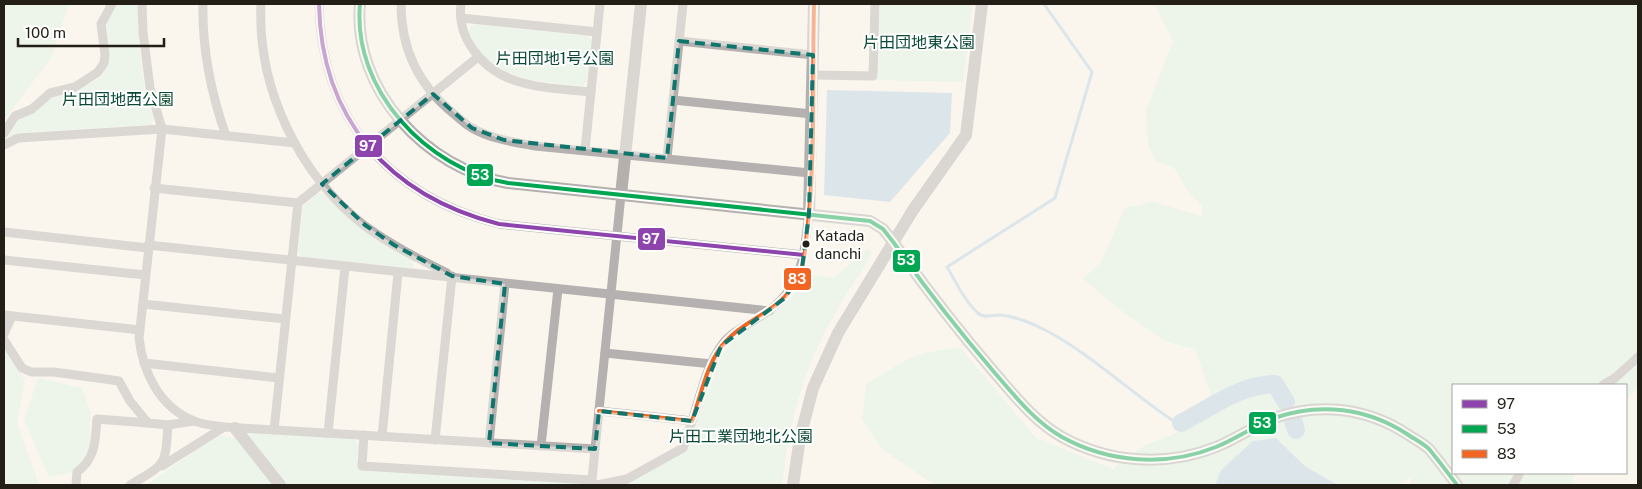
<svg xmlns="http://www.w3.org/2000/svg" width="1642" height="489" viewBox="0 0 1642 489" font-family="'Public Sans','Noto Sans JP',sans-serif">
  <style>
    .green { fill: #ddf3e4 }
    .water { fill: #b8d3e4 }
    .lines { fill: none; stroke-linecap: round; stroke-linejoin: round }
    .stream { stroke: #b8d3e4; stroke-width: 3 }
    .river { stroke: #b8d3e4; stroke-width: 18 }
    .street { stroke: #b5b1b0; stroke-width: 9 }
    .secondary { stroke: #b4b0ae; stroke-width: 12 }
    .bus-1-casing { stroke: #fff; stroke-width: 8 }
    .bus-2-casing { stroke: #fff; stroke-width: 8 }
    .bus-3-casing { stroke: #fff; stroke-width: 8 }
    .bus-1 { stroke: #8e44ad; stroke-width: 4 }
    .bus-2 { stroke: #00a651; stroke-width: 4 }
    .bus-3 { stroke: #f26522; stroke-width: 4 }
    .marked { fill: none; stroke: #0f766e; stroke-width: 4; stroke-dasharray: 10 6; stroke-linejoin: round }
    .bus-dot { fill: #231f17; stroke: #fff; stroke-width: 2 }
    .labels { text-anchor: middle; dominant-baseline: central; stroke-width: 4; stroke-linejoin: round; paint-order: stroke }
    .bus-label { font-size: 15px; fill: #231f17; stroke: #fff; text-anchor: start }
    .park-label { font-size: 16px; fill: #0b4933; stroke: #fff }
    .line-badge { stroke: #fff; stroke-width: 2 }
    .badge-label { font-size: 14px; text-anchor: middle; font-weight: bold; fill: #fff }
  </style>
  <rect width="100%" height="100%" fill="#faf6ee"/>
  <g class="green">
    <path d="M4 4H69L51 58 4 120Z"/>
    <path d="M116 4H132L138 7C139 44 140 84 154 119L151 125 15 133 14 137 4 142C4 125 37 103 52 96 67 88 81 89 98 79 115 67 101 40 104 24 105 17 112 9 116 4Z"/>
    <path d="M880 4H973L963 82 878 80Z"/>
    <path d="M1154 4H1638V387L1626 401V385H1453V473H1575L1571 485H1410L1412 476 1398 485H1338L1306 467 1276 438 1221 470 1215 485H935L883 450 862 420 866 385C900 362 918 350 961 348L1036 438 1113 469 1145 445 1172 435 1217 412 1195 349 1166 342 1123 312 1083 279 1101 262 1125 208 1153 202 1201 216 1203 207 1187 190 1175 169 1156 161 1148 145 1146 111 1173 41Z"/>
    <path d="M472 24 587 36 592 41 587 81 583 86C538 81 487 81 469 31Z"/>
    <path d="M318 193 326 194C352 222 379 243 413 261V268L303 258 298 252 303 206Z"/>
    <path d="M869 248 871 255C855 282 836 309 822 338 799 384 788 434 782 485H613L629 482 686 451 721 357C743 320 787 320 805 274L833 278Z"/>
    <path d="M4 345 25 381 17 422 39 485H4Z"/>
    <path d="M38 378 82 388 91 413 89 448 74 472 49 477 24 420Z"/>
    <path d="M245 432 354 438 359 445 358 468 582 482 585 485H146L217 435 251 441Z"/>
  </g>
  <g class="water">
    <path d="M827 90 952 93 950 133 890 202 824 195Z"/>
    <path d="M1276 438 1306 467 1338 485H1215L1221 470 1253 441Z"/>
  </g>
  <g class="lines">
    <path class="stream" d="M1044 4 1092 72 1055 198 947 267C956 282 965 302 979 314 985 319 994 314 1001 315 1017 317 1034 324 1047 331 1094 356 1133 395 1178 424L1181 423"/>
    <g class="river">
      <path d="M1293 420 1296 430"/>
      <path d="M1181 423C1212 407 1239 385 1275 384L1286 402"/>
    </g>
    <g class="street">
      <path d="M142 4 143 32 150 88 162 129 139 338C143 372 159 407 194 421 203 425 215 425 224 427L595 449 621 195"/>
      <path d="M203 4C202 49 211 93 226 136"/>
      <path d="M261 4C257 88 299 175 365 226 391 245 419 259 447 273"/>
      <path d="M319 4C321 119 389 196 499 224L804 255"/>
      <path d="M401 4C401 49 419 86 454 114 460 119 466 125 472 128 491 139 514 142 535 146L810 173"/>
      <path d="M461 4C459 19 463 35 472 48 499 89 546 87 591 92"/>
      <path d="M461 18 597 32"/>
      <path d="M679 41 813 55"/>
      <path d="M813 75 873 76 875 4"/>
      <path d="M673 100 812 114"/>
      <path d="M4 133 15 116 32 109 50 93 75 87 98 72 104 63 105 55 101 24 112 4"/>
      <path d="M4 145 18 138 162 129 295 143"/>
      <path d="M585 150 600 4"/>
      <path d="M667 158 683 4"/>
      <path d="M154 188 298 203"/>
      <path d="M4 232 148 248"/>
      <path d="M148 245 770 311"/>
      <path d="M4 260 145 275"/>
      <path d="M143 304 285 319"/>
      <path d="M4 315 140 330"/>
      <path d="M4 334 12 316"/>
      <path d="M4 340 22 368 31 372H54L119 381 130 401 148 423 168 425 194 421"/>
      <path d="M605 353 712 364"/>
      <path d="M144 363 279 378"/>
      <path d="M1603 385 1615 378 1638 357"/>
      <path d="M599 411 692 421C700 397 706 367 721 346 731 332 747 325 761 316 803 290 803 259 809 214"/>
      <path d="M274 430 298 203 478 57"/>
      <path d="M328 433 345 267"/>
      <path d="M364 435 362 466 592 480 595 449"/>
      <path d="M382 436 398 273"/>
      <path d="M435 440 452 276"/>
      <path d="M489 443 505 284"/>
      <path d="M541 446 558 289"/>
      <path d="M162 466 224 427"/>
      <path d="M76 485 77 472C96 458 95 441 97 419L148 423"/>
      <path d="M130 485C166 463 165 468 168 425"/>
      <path d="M597 485 627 479 683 448 692 421"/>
      <path d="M1513 485 1520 473"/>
    </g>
    <g class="secondary">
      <path d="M360 4C352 90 427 169 508 183L870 221 883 229 894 243C925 288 959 331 994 372 1015 396 1034 421 1062 437 1109 463 1166 467 1216 447 1236 439 1254 426 1274 418 1320 402 1367 408 1407 434 1414 439 1423 443 1429 449 1439 461 1448 473 1457 485"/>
      <path d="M621 195 641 4"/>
      <path d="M809 214 814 4"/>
      <path d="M235 428 280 485"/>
      <path d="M793 485 800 438 813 388 838 333 913 210 966 135 982 4"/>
    </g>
    <defs>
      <path id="bus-1" d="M319 4C321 119 389 196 499 224L804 255"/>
      <path id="bus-2" d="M360 4C352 90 427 169 508 183L870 221 883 229 894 243C925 288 959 331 994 372 1015 396 1034 421 1062 437 1109 463 1166 467 1216 447 1236 439 1254 426 1274 418 1320 402 1367 408 1407 434 1414 439 1423 443 1429 449 1439 461 1448 473 1457 485"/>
      <path id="bus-3" d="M599 411 692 421C701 395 707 361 726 341 749 316 778 314 797 280 805 265 805 248 807 232 816 157 812 79 814 4"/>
    </defs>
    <use href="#bus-1" class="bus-1-casing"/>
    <use href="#bus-2" class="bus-2-casing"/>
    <use href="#bus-3" class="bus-3-casing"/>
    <use href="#bus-1" class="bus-1"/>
    <use href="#bus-2" class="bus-2"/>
    <use href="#bus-3" class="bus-3"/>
  </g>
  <path d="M0 0H1642V489H0ZM679 41 813 55 809 214 802 268 785 298 721 346 692 421 599 411 595 449 489 443 505 284 452 276 394 245 365 225 322 184 433 94 472 128 504 140 667 158Z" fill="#faf6ee" fill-opacity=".55" fill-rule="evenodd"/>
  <path class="marked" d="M679 41 813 55 809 214 802 268 785 298 721 346 692 421 599 411 595 449 489 443 505 284 452 276 394 245 365 225 322 184 433 94 472 128 504 140 667 158Z"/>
  <circle class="bus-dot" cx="806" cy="244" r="4.5"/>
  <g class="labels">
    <g class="bus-label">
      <text x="815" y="235">Katada<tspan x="815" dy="18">danchi</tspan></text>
    </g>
    <g class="park-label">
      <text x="919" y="42">片田団地東公園</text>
      <text x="555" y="58">片田団地1号公園</text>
      <text x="118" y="99">片田団地西公園</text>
      <text x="741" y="436">片田工業団地北公園</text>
    </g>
  </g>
  <g class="line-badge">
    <rect x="354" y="134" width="29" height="24" rx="5" fill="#8e44ad"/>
    <rect x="466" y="163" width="28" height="24" rx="5" fill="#00a651"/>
    <rect x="637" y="227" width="29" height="24" rx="5" fill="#8e44ad"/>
    <rect x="892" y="249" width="29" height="24" rx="5" fill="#00a651"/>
    <rect x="783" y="267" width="29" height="24" rx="5" fill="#f26522"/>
    <rect x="1248" y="411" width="29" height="24" rx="5" fill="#00a651"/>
  </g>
  <g class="badge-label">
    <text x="368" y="151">97</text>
    <text x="480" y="180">53</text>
    <text x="651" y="244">97</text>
    <text x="906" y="265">53</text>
    <text x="797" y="284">83</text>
    <text x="1262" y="428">53</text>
  </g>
  <rect width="1642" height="489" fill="none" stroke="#231f17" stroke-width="10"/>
  <rect x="1452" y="384" width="175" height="90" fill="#ffffff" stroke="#a7a5a2"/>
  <rect x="1462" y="400" width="25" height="8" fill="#8e44ad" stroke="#a7a5a2"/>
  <text x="1497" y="409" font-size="15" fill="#231f17">97</text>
  <rect x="1462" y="425" width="25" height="8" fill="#00a651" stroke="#a7a5a2"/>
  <text x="1497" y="434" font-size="15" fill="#231f17">53</text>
  <rect x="1462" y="450" width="25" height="8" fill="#f26522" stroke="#a7a5a2"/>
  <text x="1497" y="459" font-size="15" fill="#231f17">83</text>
  <path d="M18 38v8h146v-8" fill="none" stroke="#231f17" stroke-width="2.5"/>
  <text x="25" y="38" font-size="15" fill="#231f17" stroke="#ffffff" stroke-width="4" paint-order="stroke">100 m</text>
</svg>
